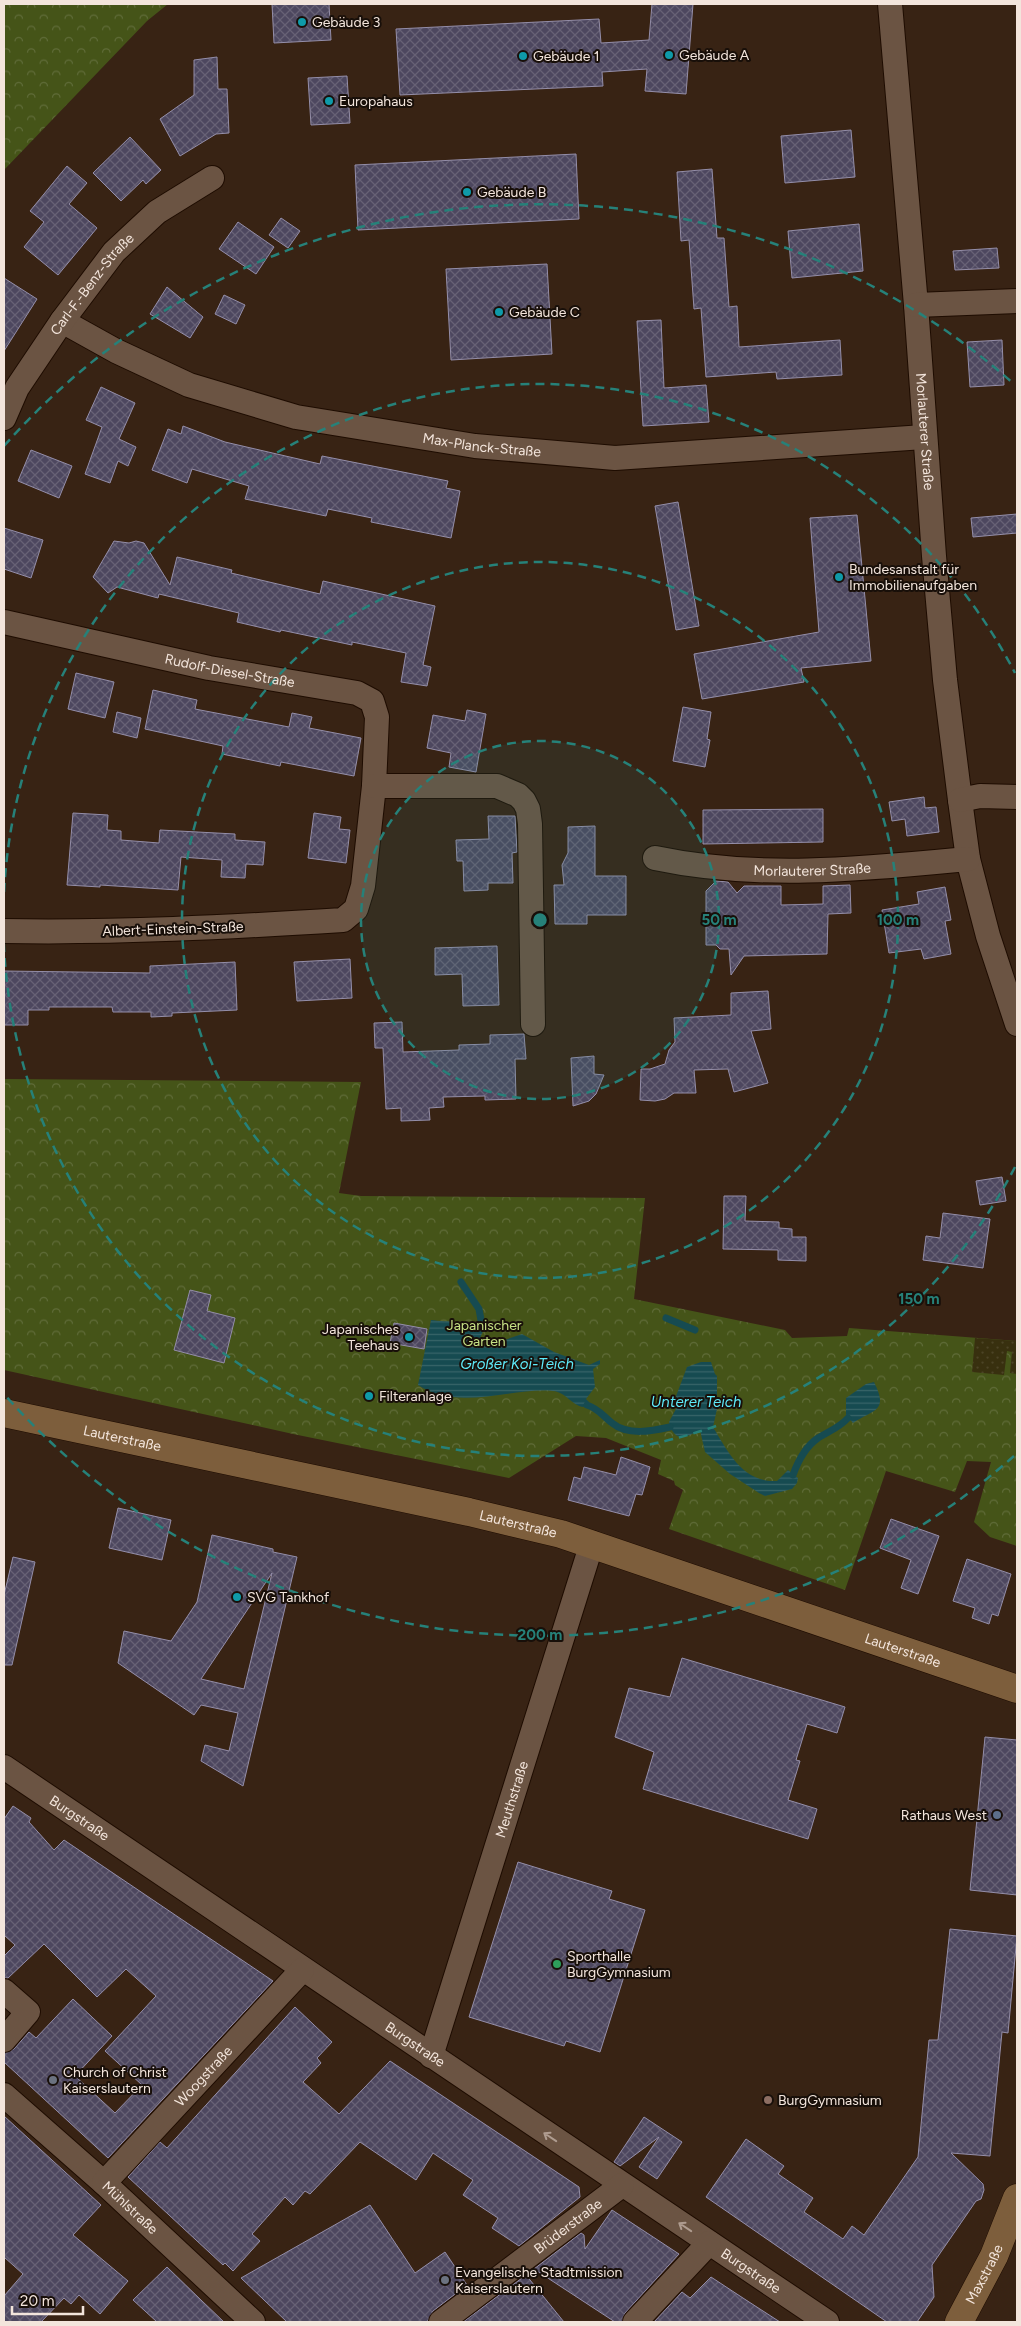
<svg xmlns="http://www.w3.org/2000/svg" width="1021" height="2326" viewBox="0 0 1021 2326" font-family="Figtree,sans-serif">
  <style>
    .forest { fill: url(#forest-crowns) }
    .sand { fill: url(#sand-dots) }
    .water { fill: url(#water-rules) }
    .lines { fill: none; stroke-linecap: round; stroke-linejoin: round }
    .stream { stroke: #164b51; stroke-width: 7 }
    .building { fill: url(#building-cross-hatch); stroke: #948ea9; fill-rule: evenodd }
    .street-casing { stroke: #1e0c01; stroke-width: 26 }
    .secondary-casing { stroke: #1e0c01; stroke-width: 29 }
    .street { stroke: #6b5443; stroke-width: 24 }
    .secondary { stroke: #7d5e3c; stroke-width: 28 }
    .oneway { stroke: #af9c90 }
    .ring { fill: none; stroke: #268179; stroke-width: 2.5; stroke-dasharray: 9 6 }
    .culture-dot { fill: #0f9aa8; stroke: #180f09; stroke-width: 2 }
    .service-dot { fill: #5c6f8a; stroke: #180f09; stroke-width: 2 }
    .leisure-dot { fill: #2e9e5b; stroke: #180f09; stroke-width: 2 }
    .worship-dot { fill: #6b7280; stroke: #180f09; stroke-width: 2 }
    .education-dot { fill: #8d6e63; stroke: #180f09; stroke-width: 2 }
    .labels { text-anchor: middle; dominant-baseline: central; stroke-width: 4; stroke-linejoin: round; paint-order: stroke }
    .poi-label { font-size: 14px; fill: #f3e5dc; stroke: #180f09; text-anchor: start }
    .street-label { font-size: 14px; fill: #f3e5dc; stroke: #180f09 }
    .park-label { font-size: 14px; fill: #c6e185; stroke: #180f09 }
    .water-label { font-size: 15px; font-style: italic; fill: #5eebfa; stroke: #180f09 }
    .centre { fill: #268179; stroke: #180f09; stroke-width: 2.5 }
    .ring-label { font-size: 15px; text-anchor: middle; font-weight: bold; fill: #268179; stroke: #180f09; stroke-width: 4; stroke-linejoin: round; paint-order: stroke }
  </style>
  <defs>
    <pattern id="forest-crowns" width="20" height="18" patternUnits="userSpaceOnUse" patternTransform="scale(1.25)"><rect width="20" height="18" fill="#455418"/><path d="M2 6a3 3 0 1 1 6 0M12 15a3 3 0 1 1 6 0" fill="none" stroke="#606c39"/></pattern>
    <pattern id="sand-dots" width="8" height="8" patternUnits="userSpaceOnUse" patternTransform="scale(1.25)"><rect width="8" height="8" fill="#38300f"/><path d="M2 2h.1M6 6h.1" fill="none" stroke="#4c4426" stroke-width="1.8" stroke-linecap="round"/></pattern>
    <pattern id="water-rules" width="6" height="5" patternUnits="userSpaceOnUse" patternTransform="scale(1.25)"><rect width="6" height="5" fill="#164b51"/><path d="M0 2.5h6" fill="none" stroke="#386569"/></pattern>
    <pattern id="building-cross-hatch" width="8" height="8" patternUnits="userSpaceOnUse" patternTransform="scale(1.25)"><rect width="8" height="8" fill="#4d475f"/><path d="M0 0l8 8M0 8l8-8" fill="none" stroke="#676175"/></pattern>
  </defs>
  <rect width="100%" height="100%" fill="#382314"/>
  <g class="forest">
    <path d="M4 4H168L147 21 4 170Z"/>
    <path d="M4 1079 361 1082 339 1193 361 1196 645 1198 634 1299 785 1330 792 1338 847 1336 849 1328 1017 1341V1546L990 1537 974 1522 991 1462 967 1461 955 1492 886 1471 845 1590 669 1529 683 1490 675 1485 674 1481 658 1474 661 1460 606 1438 576 1436 509 1478 293 1434 4 1370Z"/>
  </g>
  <path class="sand" d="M975 1338 1017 1341V1374L1010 1373 1012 1352 1007 1351 1004 1375 972 1372Z"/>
  <g class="water">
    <path d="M431 1320C447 1322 471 1321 484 1329L480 1338 483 1346 492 1347 499 1342 522 1334 554 1352 589 1365 600 1360V1364L593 1369 595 1387 586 1399 589 1402 583 1407C571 1405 566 1392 553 1391 511 1387 457 1412 418 1385Z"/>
    <path d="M701 1362H711L715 1374 717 1376V1409L713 1427C728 1452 743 1483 777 1481L788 1470 798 1478 797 1483 792 1489 765 1496 759 1493 730 1474 705 1452 700 1430C686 1438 674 1443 669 1422L676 1409 675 1399 687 1367Z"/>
    <path d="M874 1382C889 1412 874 1409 853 1423L846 1415V1398L866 1384Z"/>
  </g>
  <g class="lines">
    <g class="stream">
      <path d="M461 1282 479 1309 481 1320"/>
      <path d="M666 1318 695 1330"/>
      <path d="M587 1405C599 1409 603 1416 612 1423 628 1436 652 1431 670 1427"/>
      <path d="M793 1475C798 1461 805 1447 818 1438 829 1431 839 1428 848 1418"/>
    </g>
  </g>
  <g class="building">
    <path d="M272 4H329L331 40 274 43Z"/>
    <path d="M652 4H693L686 94 645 91 647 69 602 72 603 86 400 95 396 29 599 19 601 43 649 40Z"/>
    <path d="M217 57 218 89H227L229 133 216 134 180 156 160 119 194 95V60Z"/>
    <path d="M347 76 350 123 311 125 308 78Z"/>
    <path d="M851 130 855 177 785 183 781 136Z"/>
    <path d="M130 137 161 170 146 184 143 180 121 201 93 173Z"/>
    <path d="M576 154 579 219 358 230 355 165Z"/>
    <path d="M67 166 87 183 69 204 97 228 58 275 24 247 44 222 30 211Z"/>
    <path d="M712 169 717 238H724L729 307 737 306 739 347 840 340 842 375 777 379 776 372 706 377 701 308 694 309 689 240 681 241 677 172Z"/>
    <path d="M281 218 300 231 288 248 269 235Z"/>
    <path d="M238 222 274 247 256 274 219 249Z"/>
    <path d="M859 224 863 271 792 278 788 231Z"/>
    <path d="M997 248 999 268 955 270 953 251Z"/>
    <path d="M547 264 552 354 451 360 446 269Z"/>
    <path d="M4 278 37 299 4 351Z"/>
    <path d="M167 287 203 317 190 338 150 314Z"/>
    <path d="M224 295 245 305 236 324 215 314Z"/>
    <path d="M661 320 664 388 706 385 709 422 643 426 637 321Z"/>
    <path d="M1002 340 1004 385 970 387 967 342Z"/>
    <path d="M101 387 135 403 119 439 136 447 128 466 118 461 110 483 85 474 102 427 86 420Z"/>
    <path d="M183 426 225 442 320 464 322 456 448 481 446 488 460 491 451 538 371 522 372 518 328 509 326 516 245 499 249 486 192 469 187 483 152 470 168 429 181 434Z"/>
    <path d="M31 450 72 466 59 498 18 481Z"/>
    <path d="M678 502 699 626 676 630 655 506Z"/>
    <path d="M1017 514V533L973 537 971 518Z"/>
    <path d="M857 515 871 661 801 668 804 682 702 699 694 654 819 632 810 518Z"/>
    <path d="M4 528 43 540 31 578 4 569Z"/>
    <path d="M114 541 129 543 136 541 144 543 170 585 177 557 232 570 231 573 320 594 323 581 435 606 423 665 431 667 427 686 401 682 406 653 352 642V645L281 630 280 632 237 622 239 613 159 594 158 598 117 587 108 593 93 577Z"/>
    <path d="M76 673 114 682 105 718 68 709Z"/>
    <path d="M153 690 197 700 195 709 289 727 292 713 312 717 309 728 361 738 354 776 281 762 280 766 222 754 223 746 145 729Z"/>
    <path d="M683 707 711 712 707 739 710 740 705 767 673 761Z"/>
    <path d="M467 710 486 714 476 772 449 767 451 753 427 748 433 715 465 721Z"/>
    <path d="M117 712 141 718 137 738 113 732Z"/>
    <path d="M924 797 925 808 936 807 939 832 907 836 905 819 892 821 889 802Z"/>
    <path d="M823 809V842L703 844V810Z"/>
    <path d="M73 813 108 815 107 830 121 831V840L159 843 160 830 235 834V840L265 842 263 865 246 864 245 878 221 877 222 860 181 857 178 890 100 885V887L67 885Z"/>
    <path d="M314 813 341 817 339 829 350 830 346 863 308 858Z"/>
    <path d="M488 816H515L517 852 512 853 513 883H488V890L464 891 463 861H457L456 840 489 839Z"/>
    <path d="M595 826V876H626V915H587V924H555L554 885H564L562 865 568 853V827Z"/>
    <path d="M716 881 728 882 737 893 744 886H781V905L823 904V886L850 885 851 913 828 914 827 954 744 956 731 975 729 949H720L716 945H706V891Z"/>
    <path d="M945 887 951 920 945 921 951 954 924 959 921 949 889 953 882 910 919 904 917 892Z"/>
    <path d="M497 946 499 1005 463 1006 462 974 435 975V948Z"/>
    <path d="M350 959 352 998 297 1001 294 962Z"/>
    <path d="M235 962 237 1010 172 1013V1016L151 1017V1012H113L112 1007H49V1010H28V1025H4V971L150 973V966Z"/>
    <path d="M768 991 771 1029 751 1031 768 1083 734 1092 728 1069 694 1070 696 1093H674L665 1099 655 1101 640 1100 641 1069H650L665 1064 669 1050 675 1042 674 1018 731 1015V993Z"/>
    <path d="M402 1022 403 1052 459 1050V1045L490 1044V1035L524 1034 526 1059H515L516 1099 485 1100V1096L443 1097 444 1107 429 1108 430 1120 401 1121V1108L386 1109 383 1048H375L374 1023Z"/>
    <path d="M594 1056V1074L604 1075 596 1094 589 1101 573 1106 571 1058Z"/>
    <path d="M1002 1177 1006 1201 980 1205 976 1181Z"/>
    <path d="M724 1196H746L745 1221 779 1222V1228L792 1229V1237H806V1261L778 1260V1250L723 1249Z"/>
    <path d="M943 1213 990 1219 983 1268 923 1260 926 1236 940 1238Z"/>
    <path d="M190 1290 211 1295 207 1311 235 1318 224 1363 174 1350Z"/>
    <path d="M394 1323 427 1329 424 1349 390 1343Z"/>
    <path d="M621 1457 650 1467 642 1495 636 1494 629 1516 568 1500 574 1477 581 1479 584 1467 616 1475Z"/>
    <path d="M118 1508 171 1520 162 1560 109 1548Z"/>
    <path d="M891 1519 939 1536 918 1594 901 1588 911 1560 880 1548Z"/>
    <path d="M212 1535 273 1549V1552L297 1557 243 1786 201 1761 205 1745 229 1751 238 1713 201 1705 194 1715 118 1663 124 1631 171 1641 197 1602ZM272 1573 244 1689 201 1679Z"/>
    <path d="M13 1557 35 1562 12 1665H4V1595Z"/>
    <path d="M967 1559 1011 1574 998 1616 992 1614 989 1624 972 1618 975 1608 953 1601Z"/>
    <path d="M682 1658 845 1707 837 1733 807 1724 796 1760 800 1761 788 1800 817 1809 808 1839 643 1789 654 1752 615 1737 629 1688 670 1697Z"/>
    <path d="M985 1737 1017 1740V1895L970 1890Z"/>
    <path d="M13 1806 31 1818 29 1822 54 1850 64 1840 273 1981 108 2158 4 2062V2053L14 2049 29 2032 36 2038 73 1999 112 2036 75 2076 115 2113 142 2085 105 2051 156 1996 126 1969 97 1997 44 1944 8 1978H4V1956L15 1945 4 1935V1819Z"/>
    <path d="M518 1862 612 1891 609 1899 645 1910 600 2052 566 2041 564 2046 469 2017Z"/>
    <path d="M950 1929 1017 1936 1008 2033 1002 2032 990 2156 951 2153 983 2184 984 2190 981 2199 976 2201 932 2265 934 2297 917 2322H887L706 2197 746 2139 784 2166 778 2174 813 2198 804 2212 843 2239 852 2226 864 2235 918 2157 929 2040H938Z"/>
    <path d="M295 2007 332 2042 317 2058 321 2063 303 2082 339 2114 390 2061 579 2187 580 2197 519 2246 492 2228 498 2218 463 2195 473 2180 433 2153 416 2180 360 2142 310 2194 305 2191 293 2205 285 2197 252 2234 260 2241 233 2271 225 2263 223 2265 128 2177 160 2142 167 2148Z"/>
    <path d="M4 2116 101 2205 73 2235 128 2281 100 2314 79 2295 71 2304 64 2298 41 2322H4V2296L23 2274 4 2257Z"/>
    <path d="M644 2117 682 2142 657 2179 639 2167 659 2137 620 2166 614 2162Z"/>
    <path d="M370 2205 415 2273 445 2252 467 2285 433 2311 427 2322H287L241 2278Z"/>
    <path d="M612 2210 679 2254 625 2313 622 2322H615L534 2269 581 2233 584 2235 585 2249Z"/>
    <path d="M167 2267 201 2300 224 2322H157L133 2300Z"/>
    <path d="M526 2275 564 2322H463Z"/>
    <path d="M711 2277 746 2300 780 2322H654L682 2292 690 2298Z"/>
  </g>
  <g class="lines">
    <defs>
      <g id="street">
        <path id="s1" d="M890 4 916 305 934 556 945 680 960 800 968 859 988 936 1017 1024"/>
        <path d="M916 305 1017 301"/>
        <path id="s2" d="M62 321 116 351 189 385 296 417 475 446 615 458 924 437"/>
        <path id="s3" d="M4 418 17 388 62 321 114 252 157 212 212 178"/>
        <path id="s4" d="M4 622 209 668 357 693 372 701 377 717 374 786 363 886 356 909 343 920C230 927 117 933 4 931"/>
        <path d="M374 786H497L518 795 524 801 528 809 530 824 533 1024"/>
        <path d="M960 800 980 796 1017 797"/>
        <path id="s5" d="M655 858C759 880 864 869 968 859"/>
        <path id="s6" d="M4 1767 827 2322"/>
        <path d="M4 1991 28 2012 4 2040"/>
        <path id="s7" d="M431 2056 592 1543"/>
        <path id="s8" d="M4 2095 104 2183 253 2322"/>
        <path id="s9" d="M104 2183 302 1970"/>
        <path id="s10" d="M441 2322 622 2185"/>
        <path d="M635 2322 709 2243"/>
      </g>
      <g id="secondary">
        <path id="s11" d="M4 1413 469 1512 561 1534 1017 1689"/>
        <path id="s12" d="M959 2322 994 2256 1017 2198"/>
      </g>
    </defs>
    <use href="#street" class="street-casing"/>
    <use href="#secondary" class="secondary-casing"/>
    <use href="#street" class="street"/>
    <use href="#secondary" class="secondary"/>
  </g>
  <defs><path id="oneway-shaft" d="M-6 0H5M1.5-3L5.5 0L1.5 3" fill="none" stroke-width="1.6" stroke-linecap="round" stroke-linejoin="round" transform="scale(1.25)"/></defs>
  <g class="oneway">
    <use href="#oneway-shaft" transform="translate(550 2137) rotate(-146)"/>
    <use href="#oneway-shaft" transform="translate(685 2227) rotate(-146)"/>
  </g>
  <circle cx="540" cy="920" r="179" fill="#268179" fill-opacity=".12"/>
  <g class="ring">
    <circle cx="540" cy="920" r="179"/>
    <circle cx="540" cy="920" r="358"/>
    <path d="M1015 1167A536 536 0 1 1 1015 673"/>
    <path d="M1014 1456A715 715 0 0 1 4 1394M4 446A715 715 0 0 1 1014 384"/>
  </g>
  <g class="culture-dot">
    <circle cx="302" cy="22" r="5"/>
    <circle cx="669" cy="55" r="5"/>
    <circle cx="523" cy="56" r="5"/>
    <circle cx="329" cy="101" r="5"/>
    <circle cx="467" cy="192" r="5"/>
    <circle cx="499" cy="312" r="5"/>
    <circle cx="839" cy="577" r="5"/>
    <circle cx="409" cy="1337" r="5"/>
    <circle cx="369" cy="1396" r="5"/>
    <circle cx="237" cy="1597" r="5"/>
  </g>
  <circle class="service-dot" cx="997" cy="1815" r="5"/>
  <circle class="leisure-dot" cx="557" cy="1964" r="5"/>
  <g class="worship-dot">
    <circle cx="53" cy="2080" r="5"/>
    <circle cx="445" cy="2280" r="5"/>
  </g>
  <circle class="education-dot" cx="768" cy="2100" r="5"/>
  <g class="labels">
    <g class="poi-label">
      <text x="312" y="22">Gebäude 3</text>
      <text x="679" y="55">Gebäude A</text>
      <text x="533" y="56">Gebäude 1</text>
      <text x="339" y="101">Europahaus</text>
      <text x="477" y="192">Gebäude B</text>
      <text x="509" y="312">Gebäude C</text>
      <text x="849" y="569">Bundesanstalt für<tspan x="849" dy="16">Immobilienaufgaben</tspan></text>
      <text x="399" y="1329" text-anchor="end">Japanisches<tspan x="399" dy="16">Teehaus</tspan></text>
      <text x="379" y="1396">Filteranlage</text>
      <text x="247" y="1597">SVG Tankhof</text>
      <text x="987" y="1815" text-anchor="end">Rathaus West</text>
      <text x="567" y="1956">Sporthalle<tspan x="567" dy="16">BurgGymnasium</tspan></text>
      <text x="63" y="2072">Church of Christ<tspan x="63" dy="16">Kaiserslautern</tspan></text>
      <text x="778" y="2100">BurgGymnasium</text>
      <text x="455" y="2272">Evangelische Stadtmission<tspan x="455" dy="16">Kaiserslautern</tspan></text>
    </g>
    <g class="street-label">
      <text stroke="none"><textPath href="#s3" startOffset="161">Carl-F.-Benz-Straße</textPath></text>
      <text stroke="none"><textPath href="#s1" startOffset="429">Morlauterer Straße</textPath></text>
      <text stroke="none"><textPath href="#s2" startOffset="442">Max-Planck-Straße</textPath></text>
      <text stroke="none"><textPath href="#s4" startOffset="231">Rudolf-Diesel-Straße</textPath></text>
      <text stroke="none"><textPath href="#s5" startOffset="158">Morlauterer Straße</textPath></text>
      <text transform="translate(173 929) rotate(-2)">Albert-Einstein-Straße</text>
      <text stroke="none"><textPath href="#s11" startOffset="121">Lauterstraße</textPath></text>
      <text stroke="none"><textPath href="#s11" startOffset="526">Lauterstraße</textPath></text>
      <text stroke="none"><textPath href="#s11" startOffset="931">Lauterstraße</textPath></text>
      <text stroke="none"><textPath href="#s7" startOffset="269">Meuthstraße</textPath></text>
      <text stroke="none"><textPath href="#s6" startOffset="91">Burgstraße</textPath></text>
      <text stroke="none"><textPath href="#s6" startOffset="496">Burgstraße</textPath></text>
      <text stroke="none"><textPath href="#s9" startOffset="146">Woogstraße</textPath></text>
      <text stroke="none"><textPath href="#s8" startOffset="169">Mühlstraße</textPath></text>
      <text stroke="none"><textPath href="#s10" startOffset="159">Brüderstraße</textPath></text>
      <text stroke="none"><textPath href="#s6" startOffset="901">Burgstraße</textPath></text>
      <text stroke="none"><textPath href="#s12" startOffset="54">Maxstraße</textPath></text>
    </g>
    <g class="park-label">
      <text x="484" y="1325">Japanischer<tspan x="484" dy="16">Garten</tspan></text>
    </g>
    <g class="water-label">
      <text x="517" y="1364">Großer Koi-Teich</text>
      <text x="696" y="1402">Unterer Teich</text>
    </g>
  </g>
  <circle cx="540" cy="920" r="8" class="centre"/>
  <g class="ring-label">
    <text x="719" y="925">50 m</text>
    <text x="898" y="925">100 m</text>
    <text x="919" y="1304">150 m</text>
    <text x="540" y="1640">200 m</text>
  </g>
  <rect width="1021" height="2326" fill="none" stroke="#f3e5dc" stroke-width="10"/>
  <path d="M12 2306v8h71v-8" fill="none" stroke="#f3e5dc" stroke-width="2.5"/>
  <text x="20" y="2306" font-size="15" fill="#f3e5dc" stroke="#180f09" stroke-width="4" paint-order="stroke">20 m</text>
</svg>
